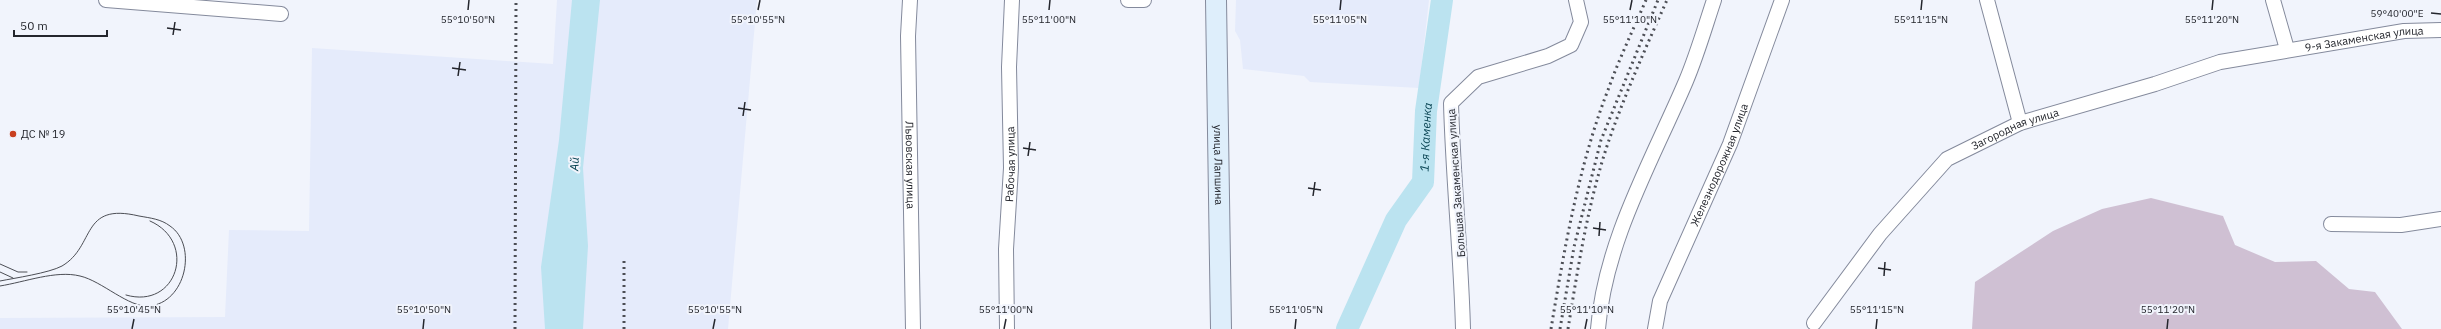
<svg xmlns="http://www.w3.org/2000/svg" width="2441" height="329" viewBox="0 0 2441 329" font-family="'IBM Plex Sans',sans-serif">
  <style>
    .built { fill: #e5ebfb }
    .green { fill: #cfc0d3 }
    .water { fill: #bbe3f0 }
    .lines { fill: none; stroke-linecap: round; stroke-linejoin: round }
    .river { stroke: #bbe3f0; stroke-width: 22 }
    .street-casing { stroke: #848a9c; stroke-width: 16 }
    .secondary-casing { stroke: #848a9c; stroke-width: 22 }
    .street { stroke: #fff; stroke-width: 14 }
    .secondary { stroke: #deeefb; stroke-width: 20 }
    .tram { stroke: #4c4e55; stroke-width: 1 }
    .rail { stroke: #4c4e55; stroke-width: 3; stroke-dasharray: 2 4; stroke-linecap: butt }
    .ticks { fill: none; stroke: #24262d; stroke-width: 1.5 }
    .poi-dot { fill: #c93f20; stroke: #f1f4fc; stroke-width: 1.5 }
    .labels { text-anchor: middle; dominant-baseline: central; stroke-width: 4; stroke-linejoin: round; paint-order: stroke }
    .street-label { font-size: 11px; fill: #24262d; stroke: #f1f4fc }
    .poi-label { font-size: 11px; fill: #24262d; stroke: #f1f4fc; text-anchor: start }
    .water-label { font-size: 12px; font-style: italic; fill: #023e4d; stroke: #f1f4fc }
    .ticks-label { font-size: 10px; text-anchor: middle; fill: #24262d; stroke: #f1f4fc; stroke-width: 4; stroke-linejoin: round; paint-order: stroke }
  </style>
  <rect width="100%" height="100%" fill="#f1f4fc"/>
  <g class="built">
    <path d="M557 0H757L728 329H0V318L225 317 229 230 309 231 312 48 553 64Z"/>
    <path d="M1236 0H1429L1419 88 1310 82 1304 76 1243 69 1240 40 1235 31Z"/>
  </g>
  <path class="green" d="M2151 198 2223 216 2235 245 2275 262 2316 261 2349 289 2375 292 2402 329H1972L1975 282 2053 231 2102 209Z"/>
  <path class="water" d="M572 0H600L583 168 588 246 583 329H545L541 267 559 140Z"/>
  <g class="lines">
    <path class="river" id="s1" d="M1347 329 1396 220 1423 182 1426 111 1442 0"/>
    <defs>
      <g id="street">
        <path d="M106 0 281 14"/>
        <path id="s2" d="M910 0 908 36 913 329"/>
        <path d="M1128 0H1144"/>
        <path d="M1987 0 2020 123"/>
        <path d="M2273 0 2287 49"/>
        <path d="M2331 224 2401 225 2441 219"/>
        <path id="s3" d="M1814 323 1880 234 1947 159 2020 123 2155 84 2220 62 2404 31 2441 30"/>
        <path id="s4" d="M1007 329 1006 249 1011 168 1009 67 1012 0"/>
        <path d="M1463 329C1461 253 1453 178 1451 103L1478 77 1548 56 1571 45 1581 22 1576 0"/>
        <path d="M1598 329C1605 241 1652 161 1686 81 1697 55 1705 27 1714 0"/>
        <path id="s5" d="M1655 329 1660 301 1730 144 1782 0"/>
      </g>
      <g id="secondary">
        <path id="s6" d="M1216 0 1221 329"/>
      </g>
    </defs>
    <use href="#street" class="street-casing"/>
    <use href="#secondary" class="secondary-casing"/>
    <use href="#street" class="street"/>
    <use href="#secondary" class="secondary"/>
    <g class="tram">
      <path d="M0 264 18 272H27"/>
      <path d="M0 272 13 278"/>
      <path d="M0 281C15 278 49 273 62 266 96 246 80 202 139 216 150 218 161 219 170 226 198 245 186 303 149 306 129 308 102 281 80 276 56 270 25 282 0 286"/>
      <path d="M126 295C177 310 198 242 150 221"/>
    </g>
    <g class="rail">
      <path d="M515 329 516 0"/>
      <path d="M624 329V258"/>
      <path d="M1551 329C1564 250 1579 164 1608 90 1619 59 1633 30 1646 0"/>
      <path d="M1560 329 1574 247 1601 140 1658 0"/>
      <path d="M1568 329C1578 267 1588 203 1608 143 1625 94 1646 47 1667 0"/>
    </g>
  </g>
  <path class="ticks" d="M468 10 469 0M758 10 760 0M1049 10 1050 0M1340 10 1341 0M1630 10 1632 0M1921 10 1922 0M2212 10 2213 0M2431 13 2441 14M167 28 181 30M173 35 175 22M452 68 466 70M458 76 460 62M738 108 751 110M743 116 745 102M1023 148 1036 150M1028 156 1030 142M1308 188 1321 190M1313 196 1315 182M1593 228 1606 230M1599 236 1600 222M1878 268 1891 270M1884 276 1885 262M132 329 134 319M423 329 424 319M713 329 715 319M1004 329 1006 319M1295 329 1296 319M1585 329 1587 319M1876 329 1877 319M2167 329 2168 319"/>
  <circle class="poi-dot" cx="13" cy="134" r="4"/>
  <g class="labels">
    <g class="street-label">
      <text stroke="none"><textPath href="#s3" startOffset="648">9-я Закаменская улица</textPath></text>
      <text stroke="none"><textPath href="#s3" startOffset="286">Загородная улица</textPath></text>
      <text stroke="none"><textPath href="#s2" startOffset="165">Львовская улица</textPath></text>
      <text stroke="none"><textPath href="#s6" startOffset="165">улица Лапшина</textPath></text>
      <text stroke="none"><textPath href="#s4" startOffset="165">Рабочая улица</textPath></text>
      <text stroke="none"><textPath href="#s5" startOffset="177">Железнодорожная улица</textPath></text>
      <text transform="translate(1456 183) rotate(-94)">Большая Закаменская улица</text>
    </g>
    <g class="poi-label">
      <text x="21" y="134">ДС № 19</text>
    </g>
    <g class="water-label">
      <text stroke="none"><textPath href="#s1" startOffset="211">1-я Каменка</textPath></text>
      <text transform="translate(574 164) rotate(-87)">Ай</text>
    </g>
  </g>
  <g class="ticks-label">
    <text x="2397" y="17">59°40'00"E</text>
    <text x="468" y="23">55°10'50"N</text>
    <text x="758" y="23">55°10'55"N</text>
    <text x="1049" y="23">55°11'00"N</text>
    <text x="1340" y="23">55°11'05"N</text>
    <text x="1630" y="23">55°11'10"N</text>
    <text x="1921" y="23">55°11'15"N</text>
    <text x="2212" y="23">55°11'20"N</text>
    <text x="134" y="313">55°10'45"N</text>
    <text x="424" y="313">55°10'50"N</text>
    <text x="715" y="313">55°10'55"N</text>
    <text x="1006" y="313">55°11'00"N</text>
    <text x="1296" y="313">55°11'05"N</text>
    <text x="1587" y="313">55°11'10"N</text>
    <text x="1877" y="313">55°11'15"N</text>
    <text x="2168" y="313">55°11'20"N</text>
  </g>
  <path d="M14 30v6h93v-6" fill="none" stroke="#24262d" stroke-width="2"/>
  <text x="20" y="30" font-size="12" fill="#24262d" stroke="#f1f4fc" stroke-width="3" paint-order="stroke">50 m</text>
</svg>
